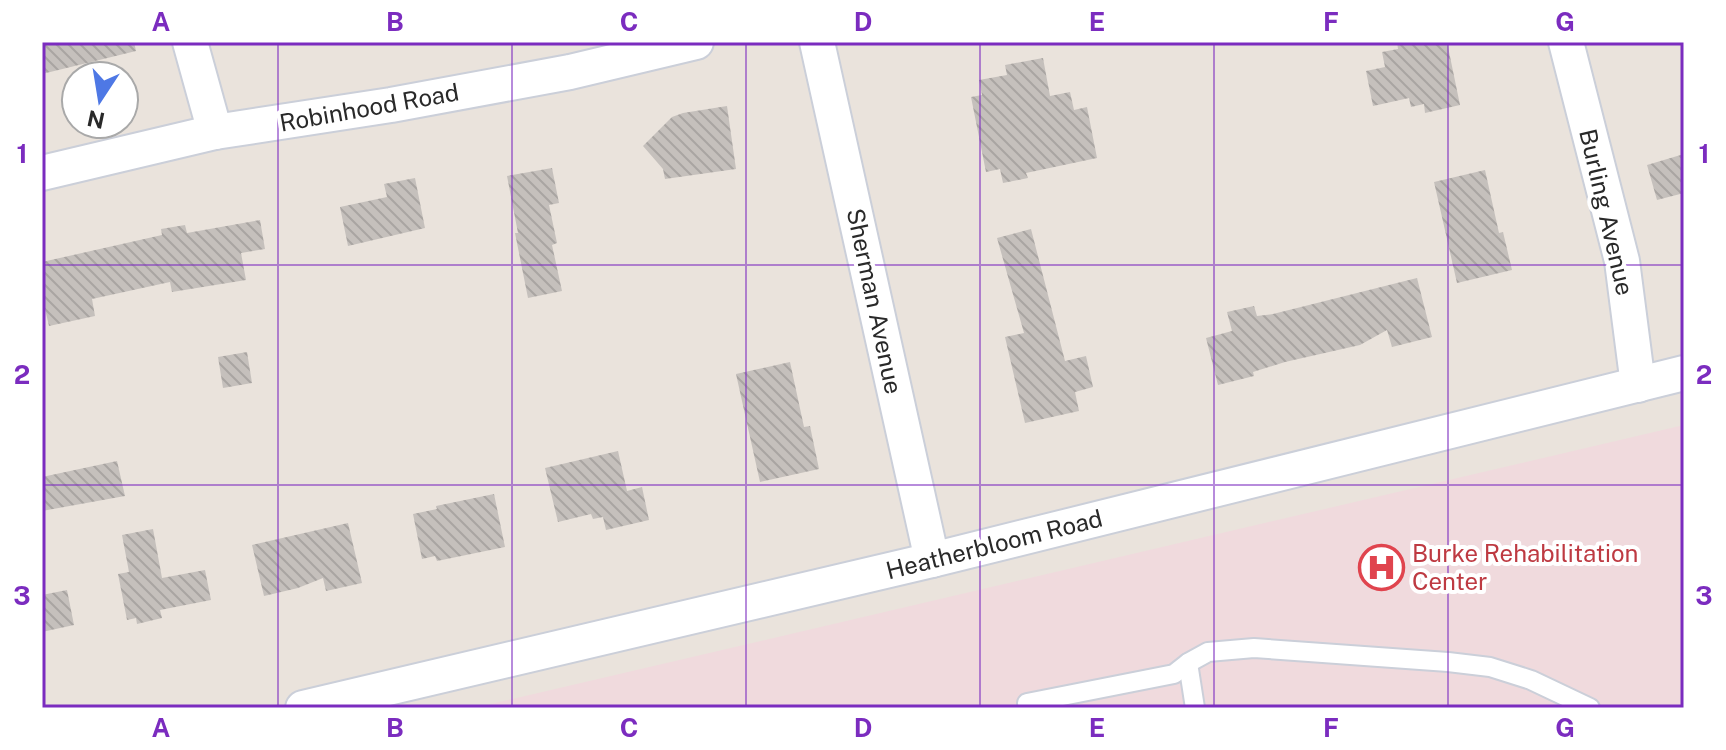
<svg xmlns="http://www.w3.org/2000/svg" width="1726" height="750" viewBox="0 0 1726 750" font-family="'Public Sans',sans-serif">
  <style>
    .medical { fill: #f0dadd }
    .building { fill: url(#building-back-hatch) }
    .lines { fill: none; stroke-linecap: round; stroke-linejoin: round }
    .lane-casing { stroke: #cbcfd9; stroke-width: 22 }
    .street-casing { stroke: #cbcfd9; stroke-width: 38 }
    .lane { stroke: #fff; stroke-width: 18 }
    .street { stroke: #fff; stroke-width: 34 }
    .grid { fill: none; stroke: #7b2cbf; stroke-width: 2; stroke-opacity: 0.55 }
    .labels { text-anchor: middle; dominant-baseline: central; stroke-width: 8; stroke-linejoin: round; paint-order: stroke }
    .street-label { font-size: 24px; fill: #292929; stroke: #fff }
    .health-label { font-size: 24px; fill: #be3a42; stroke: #fff; text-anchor: start }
    .neatline { fill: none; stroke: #7b2cbf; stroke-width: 3 }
    .grid-label { font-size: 26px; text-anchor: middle; font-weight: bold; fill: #7b2cbf }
  </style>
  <defs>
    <pattern id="building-back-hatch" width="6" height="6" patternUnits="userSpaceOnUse" patternTransform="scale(2)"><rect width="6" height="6" fill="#c5c0bc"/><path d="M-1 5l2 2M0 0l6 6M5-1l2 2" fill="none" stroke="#a9a5a2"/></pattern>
  </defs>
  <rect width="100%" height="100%" fill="#eae3dc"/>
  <path class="medical" d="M1684 425V708H474Z"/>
  <g class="building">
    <path d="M42 42H134L136 51 42 74Z"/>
    <path d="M1397 42H1447L1460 105 1425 113 1424 104 1411 107 1409 98 1373 106 1366 71 1385 67 1382 52 1398 49Z"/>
    <path d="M1043 58 1050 96 1070 92 1074 110 1087 107 1097 158 1026 173 1028 178 1003 183 1000 169 986 172 971 97 982 95 979 80 1007 75 1005 65Z"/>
    <path d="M727 106 736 169 665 179 663 169 643 146 672 117 683 113Z"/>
    <path d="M1684 154V193L1657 200 1647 165Z"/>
    <path d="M552 168 559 203 549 205 557 243 552 245 562 291 528 298 515 233H518L507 176Z"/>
    <path d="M1485 170 1499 233 1503 232 1512 270 1457 283 1434 182Z"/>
    <path d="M415 178 425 228 348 246 340 207 387 197 384 184Z"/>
    <path d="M260 220 265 249 241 253 246 280 172 292 170 282 92 299 95 316 49 326 42 296V262L162 235 161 229 185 225 187 233Z"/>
    <path d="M1031 229 1065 361 1086 356 1093 387 1075 392 1079 411 1025 423 1005 337 1024 333 997 238Z"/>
    <path d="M1417 278 1432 337 1392 347 1387 330 1360 345 1285 362 1253 372 1254 376 1218 385 1206 338 1232 331 1227 312 1254 306 1257 316 1273 314Z"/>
    <path d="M247 352 252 383 223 388 218 357Z"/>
    <path d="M790 362 804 427 810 426 819 469 760 482 736 374Z"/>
    <path d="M618 451 627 491 642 487 649 520 606 530 603 517 593 519 591 514 558 522 545 468Z"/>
    <path d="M117 461 125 496 42 511V477Z"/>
    <path d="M494 494 505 547 437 561 435 556 422 559 413 514 437 509 436 506Z"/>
    <path d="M348 523 362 583 326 591 323 578 298 588 264 596 252 545Z"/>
    <path d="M153 529 162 578 205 570 211 600 160 610 162 618 137 624 136 618 127 620 118 574 129 572 122 535Z"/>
    <path d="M67 590 74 625 42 632V595Z"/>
  </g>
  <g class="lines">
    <defs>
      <g id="lane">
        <path d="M1188 663 1195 708"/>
        <path d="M1028 708 1027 703 1174 674 1188 663 1208 652 1254 648 1448 662 1490 667 1531 680 1590 708"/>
      </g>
      <g id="street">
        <path d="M190 42 215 132"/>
        <path d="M817 42 932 560"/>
        <path d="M1566 42 1622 261 1638 385"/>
        <path d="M42 173 215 132 391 105 570 72 696 42"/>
        <path d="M303 708 932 560 1684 373"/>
      </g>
    </defs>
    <use href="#lane" class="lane-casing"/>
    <use href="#street" class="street-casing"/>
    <use href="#lane" class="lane"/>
    <use href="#street" class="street"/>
  </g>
  <path class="grid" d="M278 42V708M512 42V708M746 42V708M980 42V708M1214 42V708M1448 42V708M42 265H1684M42 485H1684"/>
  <defs>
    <symbol id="hospital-ring" viewBox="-11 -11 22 22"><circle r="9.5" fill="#fff" stroke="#e0444e" stroke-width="1.5"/><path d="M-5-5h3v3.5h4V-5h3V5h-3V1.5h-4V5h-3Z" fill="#e0444e"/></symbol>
  </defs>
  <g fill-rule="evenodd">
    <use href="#hospital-ring" x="1356" y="542" width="51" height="51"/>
  </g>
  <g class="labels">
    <g class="street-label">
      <text transform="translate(369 107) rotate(-10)">Robinhood Road</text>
      <text transform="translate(1607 212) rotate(77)">Burling Avenue</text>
      <text transform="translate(875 301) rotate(78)">Sherman Avenue</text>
      <text transform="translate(994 544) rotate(-14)">Heatherbloom Road</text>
    </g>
    <g class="health-label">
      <text x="1412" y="553">Burke Rehabilitation<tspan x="1412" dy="28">Center</tspan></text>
    </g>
  </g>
  <rect width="1726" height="750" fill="none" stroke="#ffffff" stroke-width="88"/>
  <g transform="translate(100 100) rotate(192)"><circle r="38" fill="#ffffff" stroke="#a9a9a9" stroke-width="2"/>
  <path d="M0-6L14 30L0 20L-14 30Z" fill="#4e78e5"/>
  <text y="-12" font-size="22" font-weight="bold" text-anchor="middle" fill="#292929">N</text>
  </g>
  <rect x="44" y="44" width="1638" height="662" class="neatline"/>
  <g class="grid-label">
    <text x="161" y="31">A</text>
    <text x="395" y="31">B</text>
    <text x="629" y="31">C</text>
    <text x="863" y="31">D</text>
    <text x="1097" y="31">E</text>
    <text x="1331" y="31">F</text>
    <text x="1565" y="31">G</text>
    <text x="22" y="163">1</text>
    <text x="1704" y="163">1</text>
    <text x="22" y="384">2</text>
    <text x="1704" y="384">2</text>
    <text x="22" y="605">3</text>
    <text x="1704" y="605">3</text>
    <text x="161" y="737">A</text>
    <text x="395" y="737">B</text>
    <text x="629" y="737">C</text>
    <text x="863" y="737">D</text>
    <text x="1097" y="737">E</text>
    <text x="1331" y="737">F</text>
    <text x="1565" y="737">G</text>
  </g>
</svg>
